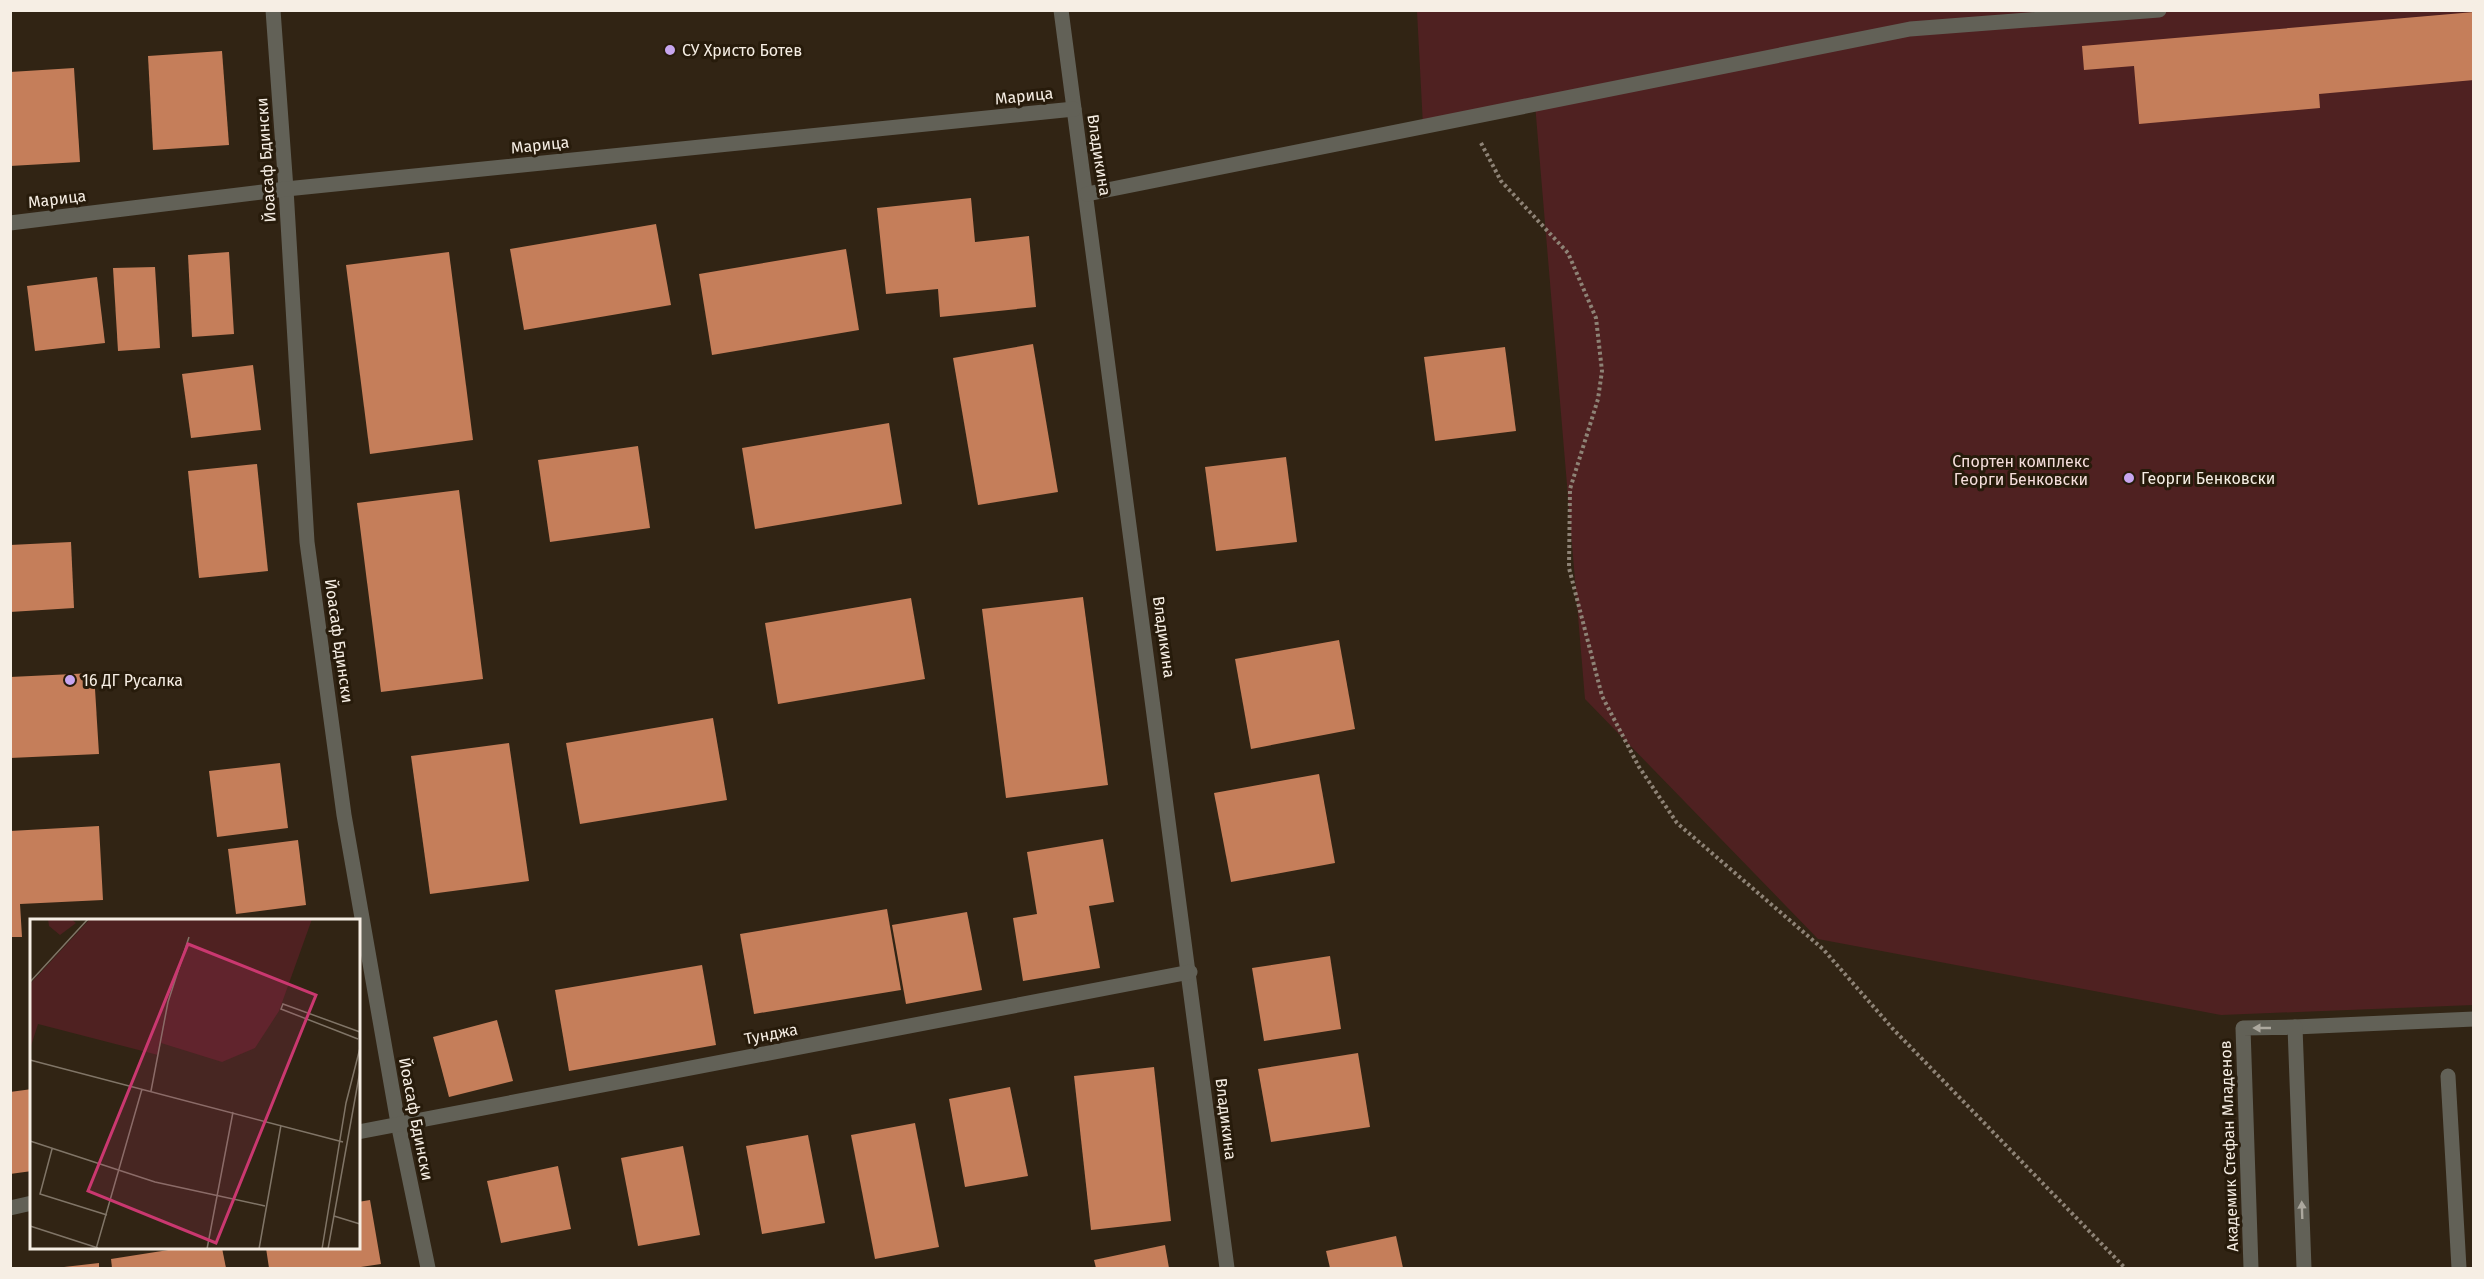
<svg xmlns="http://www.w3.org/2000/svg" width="2484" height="1279" viewBox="0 0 2484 1279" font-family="'Fira Sans',sans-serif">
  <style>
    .green { fill: #4f2121 }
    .building { fill: #c57e5a }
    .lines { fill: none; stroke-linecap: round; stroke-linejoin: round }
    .path { stroke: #8e8376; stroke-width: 4; stroke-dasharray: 3 3; stroke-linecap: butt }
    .lane { stroke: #626157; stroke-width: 15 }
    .street { stroke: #626157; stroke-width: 15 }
    .oneway { fill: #aca89e }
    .poi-dot { fill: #c7a6ef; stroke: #271b0b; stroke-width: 2 }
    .labels { text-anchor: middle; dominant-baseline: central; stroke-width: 6; stroke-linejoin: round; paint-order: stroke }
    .poi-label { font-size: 16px; fill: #f6eee4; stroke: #271b0b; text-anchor: start }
    .street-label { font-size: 16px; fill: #f6eee4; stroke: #271b0b }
    .park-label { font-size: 16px; fill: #f6dedc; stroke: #271b0b }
    .inset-road { fill: none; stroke: #807567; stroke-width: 1.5 }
    .view { fill: #ca3870; fill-opacity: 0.15; stroke: #ca3870; stroke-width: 3 }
    .inset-edge { fill: none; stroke: #f6eee4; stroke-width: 3 }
  </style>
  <rect width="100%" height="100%" fill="#312414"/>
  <path class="green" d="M1417 11H2473V1005L2221 1015 1818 939 1585 699 1535 104 1423 126Z"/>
  <g class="building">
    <path d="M2474 12V80L2319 94 2320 108 2139 124 2134 66 2084 70 2082 46Z"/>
    <path d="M222 51 229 145 153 150 148 56Z"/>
    <path d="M74 68 80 162 10 166V72Z"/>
    <path d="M971 198 975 242 1029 236 1036 307 940 317 938 289 886 294 877 208Z"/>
    <path d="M656 224 671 305 524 330 510 249Z"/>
    <path d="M846 249 859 330 712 355 699 274Z"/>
    <path d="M229 252 234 334 192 337 188 255Z"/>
    <path d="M449 252 473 440 370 454 346 265Z"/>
    <path d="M155 267 160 348 118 351 113 268Z"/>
    <path d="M97 277 105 343 35 351 27 286Z"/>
    <path d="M1033 344 1058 492 978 505 953 358Z"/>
    <path d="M1505 347 1516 431 1435 441 1424 357Z"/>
    <path d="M253 365 261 430 191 438 182 374Z"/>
    <path d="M889 423 902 504 755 529 742 448Z"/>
    <path d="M638 446 650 528 550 542 538 460Z"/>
    <path d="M1286 457 1297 542 1216 551 1205 467Z"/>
    <path d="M257 464 268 571 199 578 188 471Z"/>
    <path d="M459 490 483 679 381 692 357 503Z"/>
    <path d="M71 542 74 608 10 612V545Z"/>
    <path d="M1083 597 1108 785 1006 798 982 609Z"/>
    <path d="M911 598 925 679 778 704 765 623Z"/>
    <path d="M1339 640 1355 729 1251 749 1235 659Z"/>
    <path d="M94 673 99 754 10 758V677Z"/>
    <path d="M713 718 727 800 580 824 566 743Z"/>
    <path d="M509 743 529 881 430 894 411 756Z"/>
    <path d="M280 763 288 828 217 837 209 771Z"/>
    <path d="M1319 774 1335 863 1231 882 1214 793Z"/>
    <path d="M99 826 103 900 20 904 22 937H10V831Z"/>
    <path d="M1103 839 1114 902 1089 906 1100 968 1023 981 1013 918 1037 914 1027 852Z"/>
    <path d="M298 840 306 905 236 914 228 849Z"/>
    <path d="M887 909 901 990 754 1014 740 934Z"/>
    <path d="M967 912 982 990 906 1004 892 925Z"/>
    <path d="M1330 956 1341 1029 1264 1041 1252 968Z"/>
    <path d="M702 965 716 1045 569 1071 555 990Z"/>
    <path d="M497 1020 513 1081 449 1097 433 1037Z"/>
    <path d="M1358 1053 1370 1127 1271 1142 1258 1069Z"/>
    <path d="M1154 1067 1171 1221 1091 1230 1074 1076Z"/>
    <path d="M1010 1087 1028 1176 965 1187 949 1099Z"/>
    <path d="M32 1089V1171L10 1174V1092Z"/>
    <path d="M915 1123 939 1247 875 1259 851 1135Z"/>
    <path d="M808 1135 825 1223 762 1234 746 1146Z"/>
    <path d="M683 1146 700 1235 638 1246 621 1158Z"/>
    <path d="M558 1166 571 1229 501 1243 487 1181Z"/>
    <path d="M370 1200 381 1264 354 1268H269L266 1248H358V1202Z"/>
    <path d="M1396 1236 1403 1268H1330L1326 1251Z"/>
    <path d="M1165 1245 1169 1268H1096L1094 1260Z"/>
    <path d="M181 1248H222L226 1268H112L111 1259Z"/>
    <path d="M99 1263V1268H65L64 1267Z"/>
  </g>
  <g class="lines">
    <path class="path" d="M1481 143 1501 181 1568 253 1596 318 1602 371 1598 399 1570 489 1569 568 1602 696 1639 767 1677 823 1823 949 1893 1029 2125 1268"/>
    <g class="lane">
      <path d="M2295 1027 2474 1019"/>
      <path d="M2448 1076 2459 1268"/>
    </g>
    <g class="street">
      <path d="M273 10 286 189 307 542 344 815 398 1123 428 1268"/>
      <path d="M1061 10C1118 430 1175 849 1227 1268"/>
      <path d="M1087 194 1910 29 2159 10"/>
      <path d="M10 223 286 189 1074 109"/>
      <path d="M358 1132 1190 972"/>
      <path d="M10 1208 32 1203"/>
      <path d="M2251 1268 2243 1028 2295 1027 2304 1268"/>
    </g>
  </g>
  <defs><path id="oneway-solid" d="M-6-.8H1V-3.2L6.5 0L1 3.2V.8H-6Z" transform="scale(1.5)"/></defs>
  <g class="oneway">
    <use href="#oneway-solid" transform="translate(2262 1028) rotate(180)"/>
    <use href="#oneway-solid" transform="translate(2302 1210) rotate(-92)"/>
  </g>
  <g class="poi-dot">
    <circle cx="670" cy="50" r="6"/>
    <circle cx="2129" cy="478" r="6"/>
    <circle cx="70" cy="680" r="6"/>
  </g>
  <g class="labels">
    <g class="poi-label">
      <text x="682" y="50">СУ Христо Ботев</text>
      <text x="2141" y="478">Георги Бенковски</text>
      <text x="82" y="680">16 ДГ Русалка</text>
    </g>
    <g class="street-label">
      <text transform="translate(1024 96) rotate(-6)">Марица</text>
      <text transform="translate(540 145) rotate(-6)">Марица</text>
      <text transform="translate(1099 155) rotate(81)">Владикина</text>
      <text transform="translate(266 160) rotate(-94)">Йоасаф Бдински</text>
      <text transform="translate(57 199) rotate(-7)">Марица</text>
      <text transform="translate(1164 637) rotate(82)">Владикина</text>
      <text transform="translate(339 641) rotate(82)">Йоасаф Бдински</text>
      <text transform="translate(771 1034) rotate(-11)">Тунджа</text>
      <text transform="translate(416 1119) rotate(79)">Йоасаф Бдински</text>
      <text transform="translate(1226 1119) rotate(83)">Владикина</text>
      <text transform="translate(2229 1146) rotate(-92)">Академик Стефан Младенов</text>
    </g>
    <g class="park-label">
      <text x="2021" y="461">Спортен комплекс<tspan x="2021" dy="18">Георги Бенковски</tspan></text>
    </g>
  </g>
  <g transform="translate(30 919)">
    <rect width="330" height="330" fill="#312414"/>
    <path d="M18 0H41L46 4 30 16 19 7ZM60 0H282L249 92 225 129 192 143 131 124 128 136 8 105 0 130V65Z" fill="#4f2121"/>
    <path class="inset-road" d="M0 63 58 0M328 120 251 90 253 85 330 113M0 141 313 223M121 172 138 83 159 18M0 222 125 263 235 287M22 230 10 275 77 296M304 297 330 305M0 307 68 329M66 330 112 170M177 330 203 193M229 330 251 206M292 330 316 184 330 129M298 330 330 152"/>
    <path class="view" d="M158 25 286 76 186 324 58 272Z"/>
    <rect width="330" height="330" class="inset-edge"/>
  </g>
  <rect width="2484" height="1279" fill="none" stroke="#f6eee4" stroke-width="24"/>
</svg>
